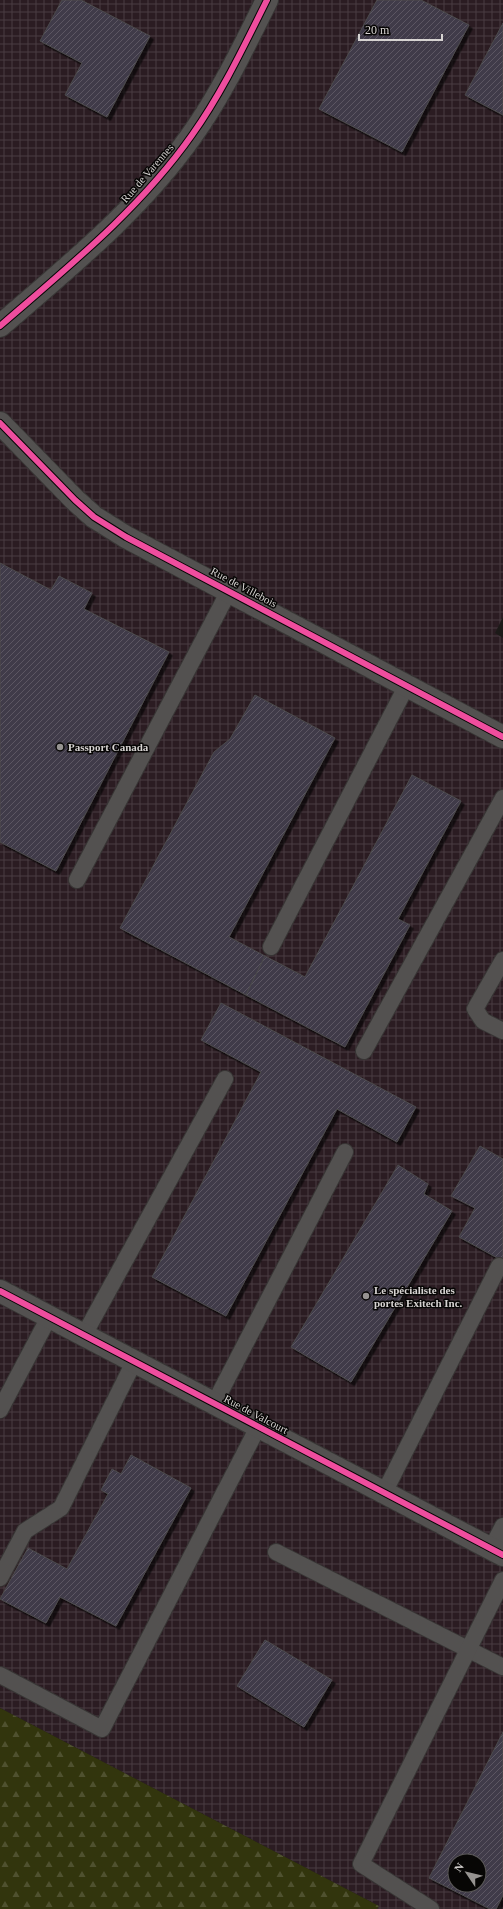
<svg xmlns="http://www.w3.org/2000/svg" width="503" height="1909" viewBox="0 0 503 1909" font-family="Georgia,serif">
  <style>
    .industrial { fill: url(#industrial-grid); fill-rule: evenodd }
    .forest { fill: url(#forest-firs) }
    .building { fill: url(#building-hatch); stroke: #4c4b4c; fill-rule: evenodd; filter: url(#shadow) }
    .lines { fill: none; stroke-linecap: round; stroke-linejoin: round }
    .service-casing { stroke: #383635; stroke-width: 18 }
    .minor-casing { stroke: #383635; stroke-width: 24 }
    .service { stroke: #535150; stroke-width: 16 }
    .minor { stroke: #535150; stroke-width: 22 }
    .cycleway-casing { stroke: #070605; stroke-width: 8 }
    .cycleway { stroke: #ef4d9e; stroke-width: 6 }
    .poi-dot { fill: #969391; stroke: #070605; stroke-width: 1.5 }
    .labels { text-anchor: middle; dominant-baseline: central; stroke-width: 3; stroke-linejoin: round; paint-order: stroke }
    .street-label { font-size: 11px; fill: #d7d4d2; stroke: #070605 }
    .poi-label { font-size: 11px; font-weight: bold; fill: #d7d4d2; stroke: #070605; text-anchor: start }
  </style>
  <defs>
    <pattern id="industrial-grid" width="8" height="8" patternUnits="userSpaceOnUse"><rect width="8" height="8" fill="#2b1c22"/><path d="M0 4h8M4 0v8" fill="none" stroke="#493c41"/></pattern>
    <pattern id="forest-firs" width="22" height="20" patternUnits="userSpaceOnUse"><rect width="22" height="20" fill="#32350d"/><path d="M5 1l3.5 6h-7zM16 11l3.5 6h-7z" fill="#4f512f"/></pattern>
    <pattern id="building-hatch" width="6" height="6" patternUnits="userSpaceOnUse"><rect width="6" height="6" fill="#403a49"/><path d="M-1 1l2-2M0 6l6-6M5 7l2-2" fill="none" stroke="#5b5662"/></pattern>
    <filter id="shadow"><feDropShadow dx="3.5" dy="3.5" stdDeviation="0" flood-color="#0009"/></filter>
  </defs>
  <rect width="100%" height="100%" fill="#1c1a18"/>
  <path class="industrial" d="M0 0H503V617L495 633 503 638V1909H377L379 1906 0 1708ZM455 1861H479V1885H455Z"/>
  <path class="forest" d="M0 1708 379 1906 377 1909H0Z"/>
  <g class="building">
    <path d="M62 0H81L150 36 107 117 65 95 82 63 40 41Z"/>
    <path d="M377 0H421L469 25 402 152 319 109Z"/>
    <path d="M503 23V115L465 95Z"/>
    <path d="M0 563 51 590 59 576 92 593 84 609 169 652 56 871 0 842Z"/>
    <path d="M255 695 335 738 229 937 265 956 246 995 120 928 214 752 230 739Z"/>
    <path d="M412 775 461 801 398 919 410 925 345 1047 246 995 265 956 305 977Z"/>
    <path d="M221 1003 416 1107 397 1142 337 1109 226 1316 152 1277 261 1072 201 1040Z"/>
    <path d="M480 1146 503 1159V1261L459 1237 475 1208 451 1196Z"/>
    <path d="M398 1165 428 1184 424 1194 452 1211 351 1382 291 1347Z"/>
    <path d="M131 1455 191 1488 116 1626 60 1597 46 1623 0 1599 28 1548 67 1569 108 1494 101 1490 112 1469 121 1474Z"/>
    <path d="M265 1640 332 1680 304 1727 237 1686Z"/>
    <path d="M503 1732V1895L496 1909H490L429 1878ZM455 1861H479V1885H455Z"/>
  </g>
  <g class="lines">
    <defs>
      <g id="service">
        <path d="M77 880 229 591"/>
        <path d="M271 947 407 685"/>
        <path d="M503 960 475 1009 483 1021 503 1031"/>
        <path d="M364 1051 503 798"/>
        <path d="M84 1335 225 1079"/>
        <path d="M214 1404 345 1152"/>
        <path d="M0 1410 49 1317"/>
        <path d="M384 1493 499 1266"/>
        <path d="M491 1549 503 1526"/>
        <path d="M276 1552 503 1667"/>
        <path d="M0 1578 25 1531 61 1508 134 1362"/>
        <path d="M0 1675 102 1729 258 1427"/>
        <path d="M431 1909 361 1864 503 1580"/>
      </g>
      <g id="minor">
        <path d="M0 326C68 267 140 209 192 135 222 93 244 46 267 0"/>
        <path d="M0 423 75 500 94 517 126 537 503 737"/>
        <path d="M0 1291 503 1555"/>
      </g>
    </defs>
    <use href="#service" class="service-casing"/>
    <use href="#minor" class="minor-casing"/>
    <use href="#service" class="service"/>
    <use href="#minor" class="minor"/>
    <defs>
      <g id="cycleway">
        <path d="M0 326C68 267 140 209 192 135 222 93 244 46 267 0"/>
        <path d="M0 423 75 500 94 517 126 537 503 737"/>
        <path d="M0 1291 503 1555"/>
      </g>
    </defs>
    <use href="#cycleway" class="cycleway-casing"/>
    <use href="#cycleway" class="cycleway"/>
  </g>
  <g class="poi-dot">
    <circle cx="60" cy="747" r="4"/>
    <circle cx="366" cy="1296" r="4"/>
  </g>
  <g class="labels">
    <g class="street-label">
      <text transform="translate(147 173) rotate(-49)">Rue de Varennes</text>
      <text transform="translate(244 587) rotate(28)">Rue de Villebois</text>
      <text transform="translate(256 1414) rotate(28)">Rue de Valcourt</text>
    </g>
    <g class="poi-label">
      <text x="68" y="747">Passport Canada</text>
      <text x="374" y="1290">Le spécialiste des<tspan x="374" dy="13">portes Exitech Inc.</tspan></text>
    </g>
  </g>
  <g transform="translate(467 1873) rotate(305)"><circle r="19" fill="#070605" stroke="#5a5857"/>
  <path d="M0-3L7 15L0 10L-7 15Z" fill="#969391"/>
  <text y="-6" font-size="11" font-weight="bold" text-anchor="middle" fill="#d7d4d2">N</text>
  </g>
  <path d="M359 34v6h83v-6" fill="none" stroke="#d7d4d2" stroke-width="2"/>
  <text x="365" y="34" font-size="12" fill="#d7d4d2" stroke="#070605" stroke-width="3" paint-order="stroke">20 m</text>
</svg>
